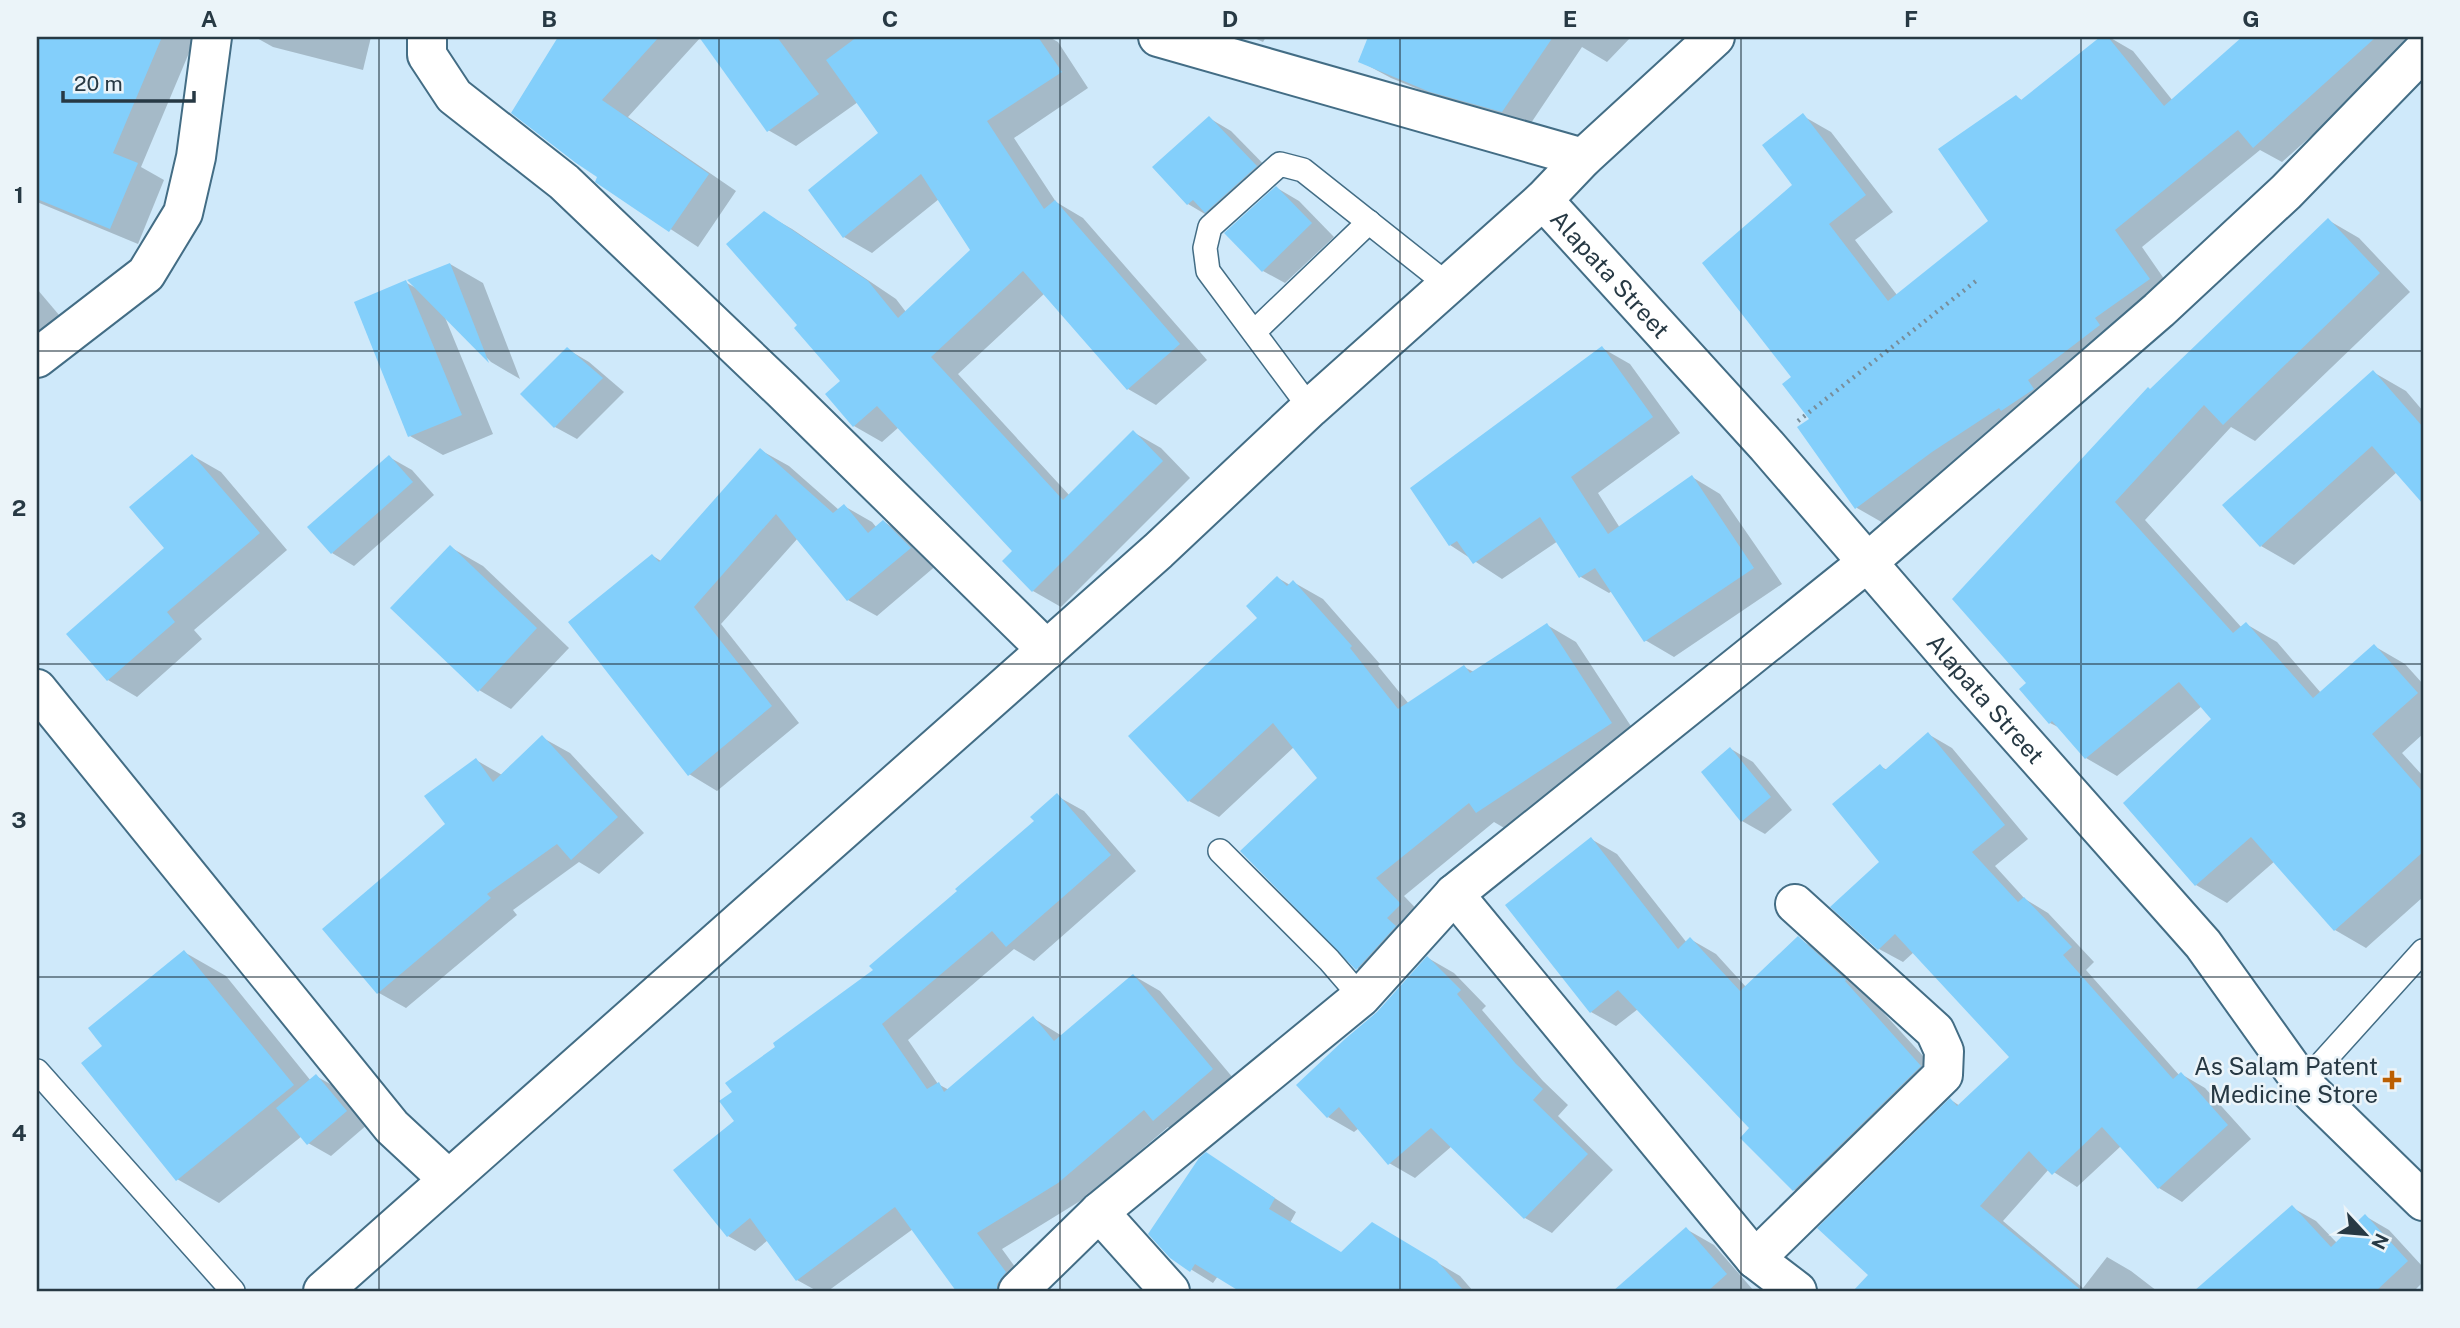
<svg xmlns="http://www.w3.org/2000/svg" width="2460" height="1328" viewBox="0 0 2460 1328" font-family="'Public Sans',sans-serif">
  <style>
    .shadow { fill: #0003 }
    .building { fill: #83cffb }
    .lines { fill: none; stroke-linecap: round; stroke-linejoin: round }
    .lane-casing { stroke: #436d85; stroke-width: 26 }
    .street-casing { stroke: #436d85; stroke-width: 42 }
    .secondary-casing { stroke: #436d85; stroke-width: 42 }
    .path { stroke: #788e9b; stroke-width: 4.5; stroke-dasharray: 2 5; stroke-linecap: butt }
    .lane { stroke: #fff; stroke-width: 23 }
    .street { stroke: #fff; stroke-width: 38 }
    .secondary { stroke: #fff; stroke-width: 38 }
    .grid { fill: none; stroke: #273944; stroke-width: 2; stroke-opacity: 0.55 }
    .poi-dot { fill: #bb6003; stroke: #ebf4f9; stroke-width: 2.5 }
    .labels { text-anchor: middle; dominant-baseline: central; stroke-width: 5; stroke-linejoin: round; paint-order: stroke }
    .street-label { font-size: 24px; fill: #273944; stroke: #ebf4f9 }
    .poi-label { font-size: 24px; fill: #273944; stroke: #ebf4f9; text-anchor: end }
    .neatline { fill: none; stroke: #273944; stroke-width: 2.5 }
    .grid-label { font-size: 23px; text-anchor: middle; font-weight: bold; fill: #273944 }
  </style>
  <rect width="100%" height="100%" fill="#cfe9fa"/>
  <g class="shadow">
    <path d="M37 37H186L194 41 141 167 164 180 138 244 37 202Z"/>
    <path d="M255 37H371L363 70 273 47Z"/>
    <path d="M560 37H701L628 117 736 191 698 247 597 181 600 176 513 112Z"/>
    <path d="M701 37H1049L1058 42 1088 88 1014 138 1056 202 1083 218 1207 360 1156 405 1128 389 1045 293 958 374 1070 496 1133 432 1161 448 1190 478 1061 607 1033 591 1014 551 899 427 882 442 854 426 842 381 800 325 764 213 792 229 896 299 906 312 973 251 939 199 872 253 844 237 811 190 881 133 858 102 796 146 768 130Z"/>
    <path d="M1252 37H1266L1263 42Z"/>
    <path d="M1385 37H1631L1607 62 1582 47 1529 126 1459 106 1391 78 1365 64Z"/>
    <path d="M2102 37H2109L2133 51 2173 101 2245 37H2422L2282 162 2260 150 2142 247 2176 296 1885 524 1857 508 1811 419 1794 377 1795 185 1803 116 1831 132 1893 212 1855 240 1897 295 1991 222 2017 97 2023 101Z"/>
    <path d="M1209 118 1231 131 1278 179 1210 217 1188 204Z"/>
    <path d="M1277 188 1299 201 1334 237 1285 283 1263 271Z"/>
    <path d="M2328 220 2359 238 2410 292 2255 441 2231 427 2145 520 2242 628 2246 624 2277 642 2321 693 2374 646 2405 664 2423 684V734L2402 753 2423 776V897L2366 948 2335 930 2275 861 2227 903 2196 885 2214 719 2202 706 2117 776 2086 758 2060 728 2050 723 2028 683 2150 391Z"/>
    <path d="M450 264 483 283 520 379 491 362 444 315 493 434 443 455 410 436 405 282 416 288Z"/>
    <path d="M37 289 65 322 37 346Z"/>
    <path d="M1602 348 1630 364 1680 433 1598 493 1620 528 1692 477 1720 494 1782 584 1674 657 1645 640 1612 591 1609 593 1581 577 1558 541 1502 579 1450 545Z"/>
    <path d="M567 349 589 362 624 392 577 439 555 427Z"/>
    <path d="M2373 372 2406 391 2423 411V502L2397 472 2294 565 2261 546Z"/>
    <path d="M760 450 789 466 839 510 844 506 872 522 877 528 884 522 912 539 938 564 877 616 848 600 798 538 721 624 799 723 717 791 689 774 653 556 661 561Z"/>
    <path d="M193 456 221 472 287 550 194 630 202 639 137 697 108 680 68 634 166 548Z"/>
    <path d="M389 457 412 470 434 495 354 566 332 553Z"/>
    <path d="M450 547 483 566 569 648 511 709 479 690Z"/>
    <path d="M1278 578 1290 585 1293 582 1323 599 1380 664 1378 666 1409 704 1464 667 1474 672 1547 625 1576 642 1640 740 1506 829 1494 822 1404 896 1429 922 1386 985 1357 968 1319 778 1294 747 1219 817 1189 801 1260 618Z"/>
    <path d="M1928 734 1952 748 2028 839 1995 866 2025 899 2048 913 2094 962 2086 970 2180 1076 2181 1074 2205 1088 2251 1139 2182 1202 2159 1188 2121 1146 2077 1187 2049 1169 2003 1221 2083 1288 2107 1257 2131 1271 2157 1291H1875L1865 1282 1871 1275 1951 1100 1960 1106 2011 1057 1914 952 1903 962 1879 949 1880 766 1887 770Z"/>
    <path d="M543 738 570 753 644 833 599 874 579 862 513 910 517 915 406 1008 379 993 325 930 447 825 476 760 502 775Z"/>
    <path d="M1731 749 1753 762 1792 810 1765 834 1742 821Z"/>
    <path d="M1057 796 1084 811 1136 871 1034 961 1014 949 908 1040 938 1084 949 1090 1033 1018 1062 1036 1134 976 1160 991 1239 1085 1180 1135 1168 1127 1085 1198 1002 1249 1031 1289 1030 1291H958L913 1229 828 1291H817L797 1280 768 1240 755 1251 728 1236 736 1121 875 971 1036 821Z"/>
    <path d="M1591 839 1617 854 1687 943 1690 939 1716 954 1746 987 1798 939 1824 953 1869 997 1946 1081 1820 1204 1794 1190 1751 1128 1638 1009 1616 1026 1591 1012Z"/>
    <path d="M184 952 226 976 311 1081 316 1076 339 1089 368 1124 331 1156 308 1143 302 1136 219 1203 177 1179 104 1046Z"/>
    <path d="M1428 958 1454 973 1486 1006 1482 1010 1543 1081 1568 1105 1558 1116 1613 1170 1552 1233 1525 1218 1452 1146 1415 1178 1389 1163 1359 1128 1354 1132 1328 1117 1378 1013Z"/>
    <path d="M1207 1154 1296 1212 1290 1223 1342 1254 1372 1224 1460 1276 1473 1291H1243L1218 1276 1213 1283 1171 1257Z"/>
    <path d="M2293 1208 2316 1221 2337 1243 2365 1216 2389 1230 2423 1267V1282L2414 1291H2197Z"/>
    <path d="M1686 1229 1714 1245 1754 1291H1616Z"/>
  </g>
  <g class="building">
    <path d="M37 37H162L113 153 138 163 110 229 37 199Z"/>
    <path d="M558 37H659L602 100 709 174 669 232 595 182 597 177 576 163 511 113Z"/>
    <path d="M699 37H777L819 94 767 132Z"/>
    <path d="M857 37H1038L1062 72 987 121 1044 209 1055 200 1180 344 1127 390 1023 271 931 357 1063 500 1133 430 1163 461 1032 592 1002 561 1012 551 877 406 853 427 825 394 840 381 794 328 797 325 726 244 764 211 868 281 898 318 970 250 921 174 843 238 808 190 878 133 826 60Z"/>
    <path d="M1368 37H1553L1502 112 1430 92 1358 62Z"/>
    <path d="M2100 37H2108L2164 106 2242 37H2376L2253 148 2238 130 2115 230 2150 279 2095 318 2100 325 2028 380 2034 389 2001 411 1999 408 1932 452 1855 509 1797 427 1809 419 1782 384 1791 377 1702 263 1792 185 1762 145 1803 113 1866 195 1829 224 1888 301 1988 221 1938 149 2016 95 2021 100Z"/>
    <path d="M1209 116 1257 166 1205 213 1193 200 1187 205 1152 167Z"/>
    <path d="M1276 186 1312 223 1262 272 1224 233Z"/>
    <path d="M2328 218 2380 273 2223 425 2204 405 2115 502 2233 633 2246 622 2313 698 2374 644 2418 693 2372 734 2423 792V852L2334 931 2251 837 2195 886 2123 803 2211 719 2179 682 2085 759 2052 721 2049 724 2019 689 2026 683 1952 599 2148 387 2150 389Z"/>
    <path d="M450 263 489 363 407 280Z"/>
    <path d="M406 280 462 415 408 437 354 302Z"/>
    <path d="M1602 346 1653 417 1571 477 1608 534 1692 475 1754 568 1644 642 1595 568 1579 578 1540 517 1473 564 1457 541 1449 546 1410 488Z"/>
    <path d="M567 347 603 378 554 428 520 394Z"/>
    <path d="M2373 370 2423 427V504L2372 446 2260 547 2222 505Z"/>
    <path d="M760 448 833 513 844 504 868 533 883 520 911 548 847 601 776 514 694 607 772 706 688 776 568 622 652 554 659 562Z"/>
    <path d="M192 454 260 533 167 612 175 622 107 681 66 634 164 548 129 507Z"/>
    <path d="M389 455 413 482 331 554 307 527Z"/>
    <path d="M450 545 537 628 478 692 390 608Z"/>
    <path d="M1277 576 1287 586 1293 580 1352 646 1350 648 1398 709 1464 665 1470 673 1547 623 1612 723 1476 813 1469 803 1376 878 1401 904 1387 918 1396 926 1356 970 1240 851 1317 778 1273 723 1188 802 1128 736 1257 618 1246 606Z"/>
    <path d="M1928 732 2005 825 1972 852 2018 902 2024 897 2072 947 2063 955 2173 1079 2181 1072 2228 1125 2158 1189 2102 1127 2052 1175 2029 1151 1980 1206 2082 1291H1853L1868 1275 1817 1228 1950 1098 1957 1106 2009 1057 1895 934 1878 950 1830 907 1879 862 1832 804 1880 764 1885 770Z"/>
    <path d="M542 735 618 817 571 860 557 844 487 894 491 898 377 994 322 929 445 824 424 796 476 758 493 782Z"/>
    <path d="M1730 747 1771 797 1741 822 1701 772Z"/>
    <path d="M1057 793 1111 855 1006 947 992 931 882 1024 927 1089 939 1082 944 1092 1033 1016 1054 1041 1133 974 1213 1069 1153 1121 1144 1110 1058 1183 977 1233 1006 1272 997 1284V1291H956L895 1207 796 1281 750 1218 727 1237 673 1170 734 1121 719 1101 732 1092 725 1083 775 1047 773 1043 873 970 869 966 957 891 955 889 1034 821 1030 817Z"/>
    <path d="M1591 837 1678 949 1690 937 1740 991 1798 936 1846 980 1845 981 1921 1066 1793 1191 1740 1138 1749 1128 1618 990 1590 1013 1505 905Z"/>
    <path d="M184 950 294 1085 176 1181 81 1063 102 1046 88 1028Z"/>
    <path d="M1427 956 1461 990 1457 994 1516 1064 1543 1089 1533 1100 1588 1154 1524 1219 1431 1128 1388 1165 1339 1107 1327 1118 1296 1085 1345 1039 1377 1012Z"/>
    <path d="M316 1074 347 1111 307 1145 276 1108Z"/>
    <path d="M1206 1152 1275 1198 1269 1209 1341 1252 1372 1222 1437 1261 1464 1291H1239L1195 1264 1190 1272 1170 1258 1148 1234 1199 1158Z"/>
    <path d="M2292 1205 2331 1247 2365 1214 2408 1261 2376 1291H2194Z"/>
    <path d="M1686 1227 1727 1274 1708 1291H1613Z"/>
  </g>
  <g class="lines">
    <defs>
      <g id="lane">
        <path d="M1254 332 1369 222"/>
        <path d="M1310 408 1208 271 1205 248 1210 227 1280 164 1303 170 1448 285"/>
        <path d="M1220 851 1329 960 1361 997"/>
        <path d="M37 1071 233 1291"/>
        <path d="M2303 1084 2423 951"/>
      </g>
      <g id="street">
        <path d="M427 37V55L454 96 564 182 783 391 1047 650"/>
        <path d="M1158 37 1583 158"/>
        <path id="s1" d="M1543 200 1767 446 1968 679 2203 944 2303 1084 2423 1201"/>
        <path d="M37 358 146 274 183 213 196 157 212 37"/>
        <path d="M37 689 392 1127 448 1179"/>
        <path d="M1454 894 1755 1259 1797 1291"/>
        <path d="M1099 1212 1170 1291"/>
        <path d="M1755 1259 1943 1075 1944 1051 1935 1031 1795 904"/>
        <path d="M1018 1291 1099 1212 1361 997 1454 894 1869 561 2159 310 2286 192 2423 51"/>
      </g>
      <path id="secondary" d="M323 1291 1158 551 1310 408 1543 200 1583 158 1715 37"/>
    </defs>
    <use href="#lane" class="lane-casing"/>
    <use href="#street" class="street-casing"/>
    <use href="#secondary" class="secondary-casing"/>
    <path class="path" d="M1798 421 1976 281"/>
    <use href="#lane" class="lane"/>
    <use href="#street" class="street"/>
    <use href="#secondary" class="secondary"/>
  </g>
  <path class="grid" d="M379 37V1291M719 37V1291M1060 37V1291M1400 37V1291M1741 37V1291M2081 37V1291M37 351H2423M37 664H2423M37 977H2423"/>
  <path class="poi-dot" d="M2388.5 1069.5h7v7h7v7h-7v7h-7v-7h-7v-7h7z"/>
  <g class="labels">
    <g class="street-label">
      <text stroke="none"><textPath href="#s1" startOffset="100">Alapata Street</textPath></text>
      <text stroke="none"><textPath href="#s1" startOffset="667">Alapata Street</textPath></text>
    </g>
    <g class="poi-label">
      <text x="2378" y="1066">As Salam Patent<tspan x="2378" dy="28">Medicine Store</tspan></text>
    </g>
  </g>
  <rect width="2460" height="1328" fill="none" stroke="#ebf4f9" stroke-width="77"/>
  <g transform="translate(2365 1234) rotate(116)" stroke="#ebf4f9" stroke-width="5" paint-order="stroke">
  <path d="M0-5L12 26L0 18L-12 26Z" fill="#273944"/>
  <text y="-10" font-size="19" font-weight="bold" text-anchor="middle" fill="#273944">N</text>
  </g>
  <path d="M63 91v10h131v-10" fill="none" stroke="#273944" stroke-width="3.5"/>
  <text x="74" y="91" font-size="21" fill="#273944" stroke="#ebf4f9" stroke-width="5" paint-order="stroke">20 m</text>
  <rect x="38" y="38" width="2384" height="1252" class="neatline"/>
  <g class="grid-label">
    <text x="209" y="27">A</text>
    <text x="549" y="27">B</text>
    <text x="890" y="27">C</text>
    <text x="1230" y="27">D</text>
    <text x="1570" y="27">E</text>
    <text x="1911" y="27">F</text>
    <text x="2251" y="27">G</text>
    <text x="19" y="203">1</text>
    <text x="19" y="516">2</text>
    <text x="19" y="828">3</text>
    <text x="19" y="1141">4</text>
  </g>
</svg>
